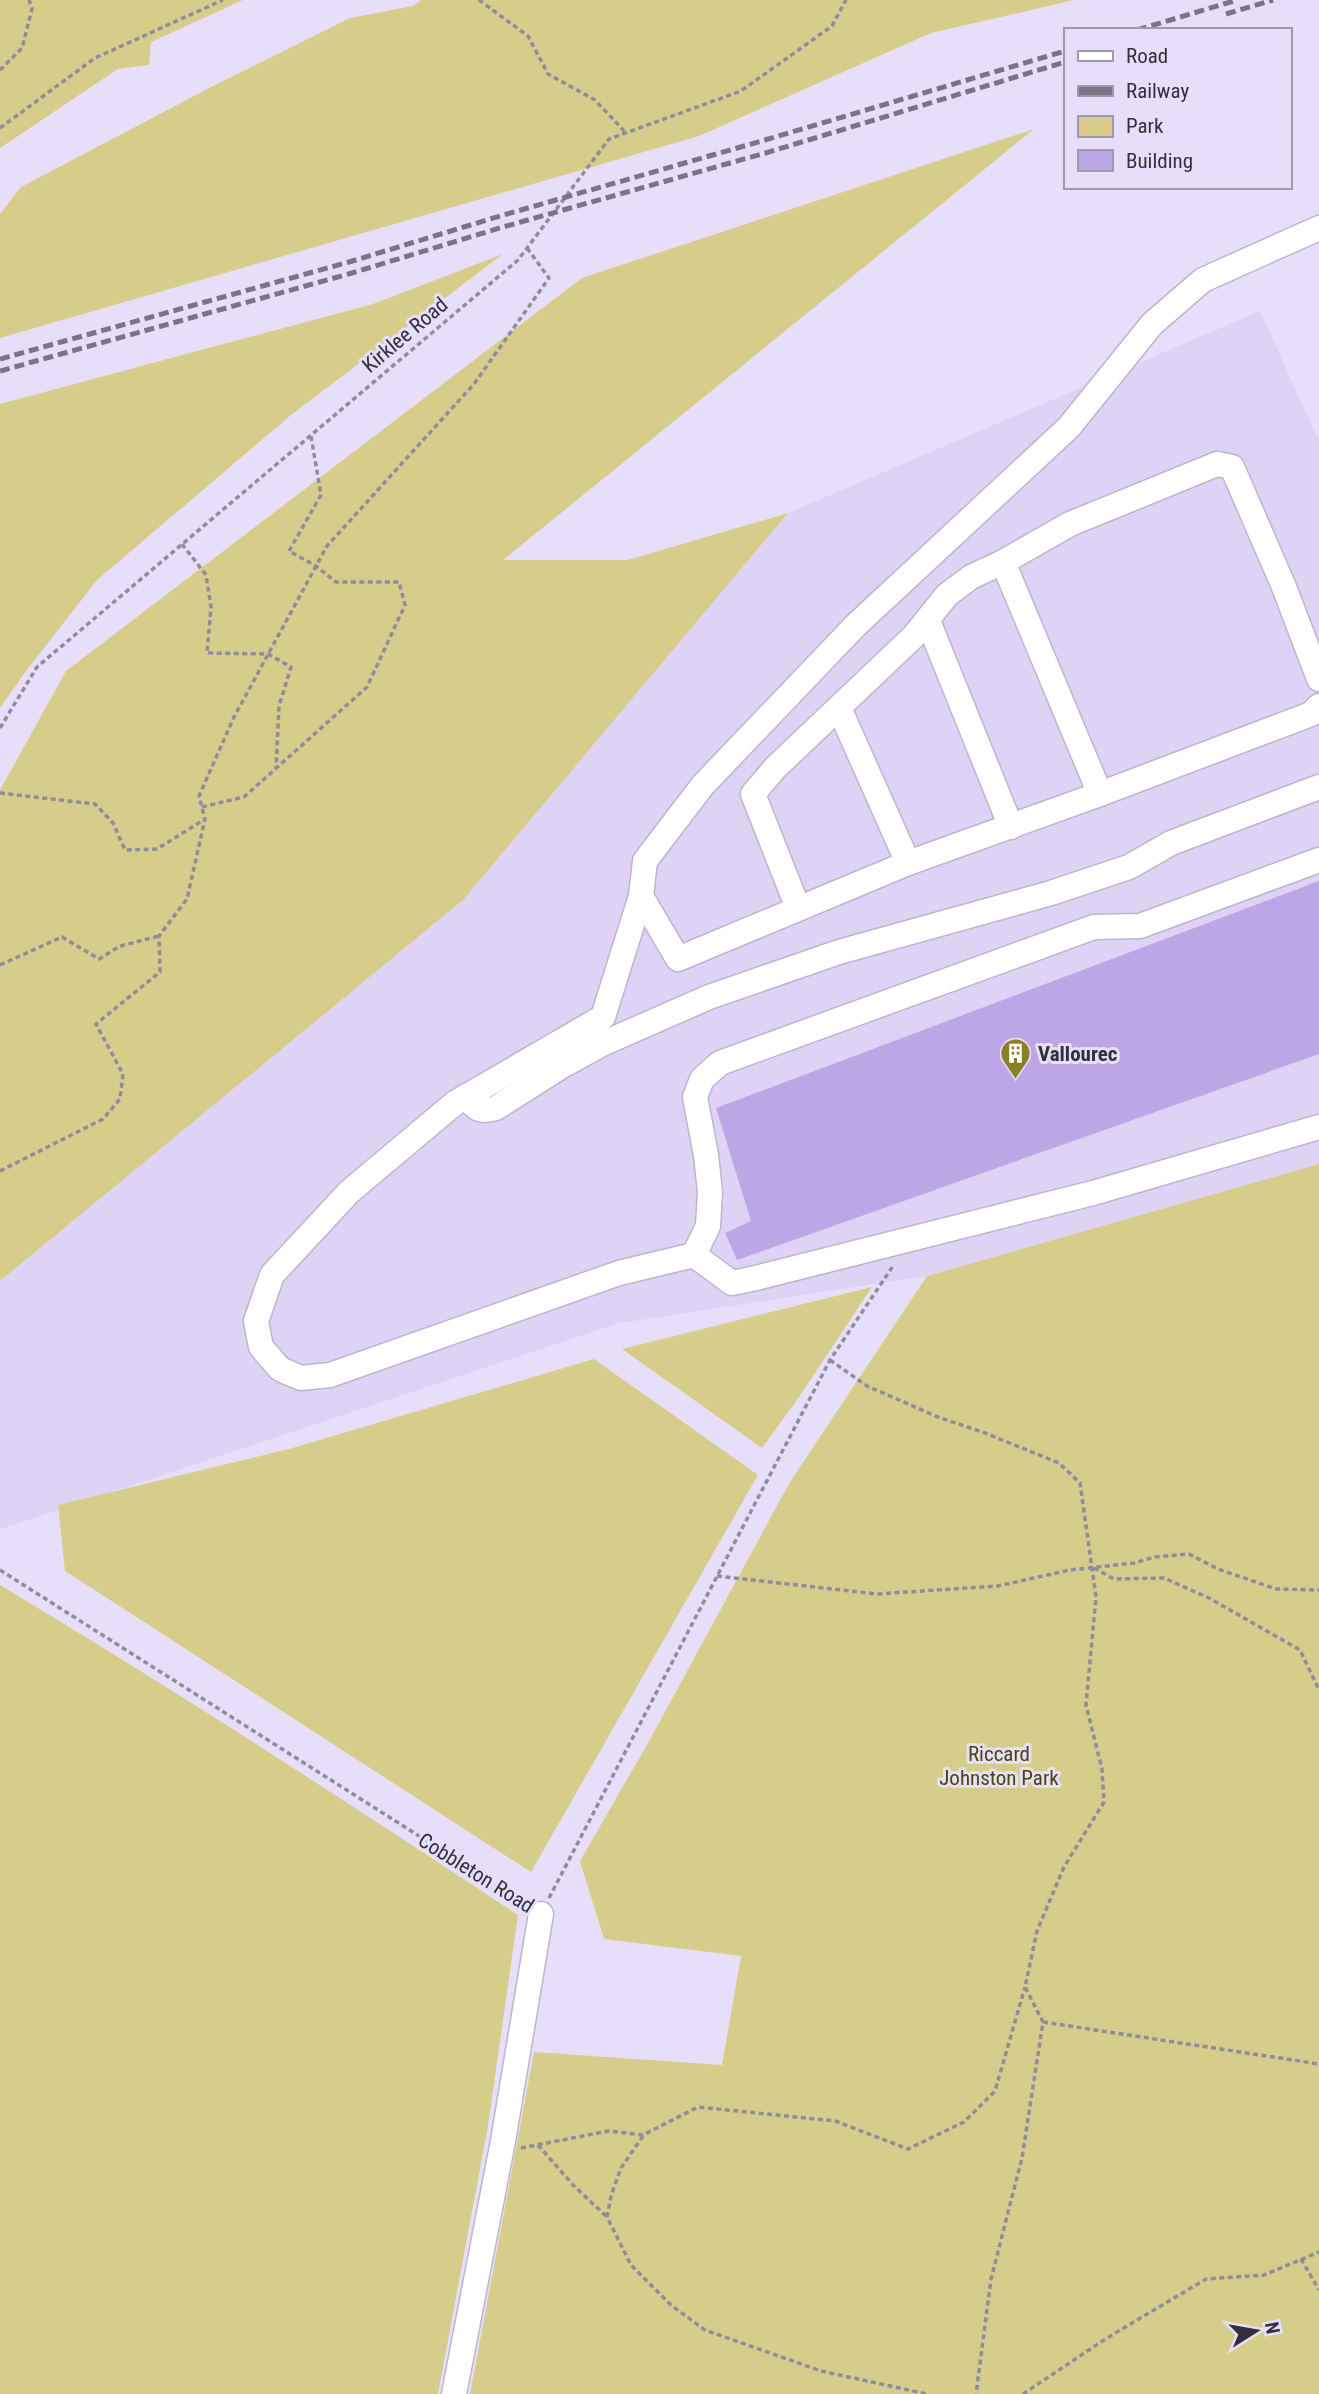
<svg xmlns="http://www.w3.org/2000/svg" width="1319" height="2394" viewBox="0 0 1319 2394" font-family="'Roboto Condensed',sans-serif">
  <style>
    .built { fill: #ded3f4 }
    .green { fill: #d6cd8a }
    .building { fill: #bda6e6 }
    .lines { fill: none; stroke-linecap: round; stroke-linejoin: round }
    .minor-casing { stroke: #bdb5ce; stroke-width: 27 }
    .path { stroke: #918b9e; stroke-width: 3.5; stroke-dasharray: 5 3.5; stroke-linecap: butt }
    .minor { stroke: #fff; stroke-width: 24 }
    .rail { stroke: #7a7585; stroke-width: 5; stroke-dasharray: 10 5; stroke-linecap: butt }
    .labels { text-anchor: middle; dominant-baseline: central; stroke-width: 6; stroke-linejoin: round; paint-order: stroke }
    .street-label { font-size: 21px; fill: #33303a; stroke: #e7dff9 }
    .poi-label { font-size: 21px; font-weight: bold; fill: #33303a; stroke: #e7dff9; text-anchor: start }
    .park-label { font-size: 21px; fill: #4b4409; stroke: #e7dff9 }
  </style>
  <rect width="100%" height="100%" fill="#e7dff9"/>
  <path class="built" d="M1260 311 1319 441V1164L927 1276 620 1323 0 1529V1281L463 900 788 513Z"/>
  <g class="green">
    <path d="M0 0H243L151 42 149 65 118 69 0 148Z"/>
    <path d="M421 0H1074L931 33 699 136 0 338V214L21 187 215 85 350 18 413 6Z"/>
    <path d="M1034 129 503 560H628L788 513 463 900 0 1281V790L66 671 582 278Z"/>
    <path d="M503 254 291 415 97 580 26 671 0 708V404L373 304Z"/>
    <path d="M1319 1164V2394H470L534 2052 722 2065 741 1956 604 1939 580 1861 648 1743 790 1482 927 1276Z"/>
    <path d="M872 1287 797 1400 762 1448 622 1349Z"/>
    <path d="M594 1359 758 1475 531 1872 65 1571 58 1505 289 1449Z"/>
    <path d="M0 1585C175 1690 347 1802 518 1915L488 2126 438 2394H0Z"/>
  </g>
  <path class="building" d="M1319 881V1054L737 1260 725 1233 751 1221 716 1108Z"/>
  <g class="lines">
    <defs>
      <g id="minor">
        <path d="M1319 228 1203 280 1152 324 1069 427 856 625 703 785 645 861 641 896 603 1017 455 1103 349 1192 272 1275 256 1321 261 1347 280 1369 301 1378 330 1375 619 1273 694 1255 732 1283 756 1278 1093 1193 1319 1127"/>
        <path d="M1003 562 1100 794"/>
        <path d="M928 621 1011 827"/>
        <path d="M839 708 908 863"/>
        <path d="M641 896 678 959 908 863 1100 794 1311 714 1319 706"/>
        <path d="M798 908 753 794 775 768 914 636 947 595 971 577 1003 562 1070 524 1217 464 1232 467 1284 587 1319 679"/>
        <path d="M466 1096C476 1109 479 1113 496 1108L562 1066 602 1044 709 997 839 952 1051 893 1129 867 1171 843 1319 787"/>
        <path d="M694 1255 708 1226 710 1192 706 1155 695 1097 702 1079 720 1063 1094 927 1140 926 1319 860"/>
        <path d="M454 2394 503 2141 541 1914"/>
      </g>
    </defs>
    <use href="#minor" class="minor-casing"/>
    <g class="path">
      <path d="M479 0 528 36 548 74 595 100 626 133"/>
      <path d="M0 70 22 48 32 9 29 0"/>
      <path d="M0 128 95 58 223 0"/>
      <path d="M182 544 206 575 211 607 207 653 268 654 291 667 279 706 276 769"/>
      <path d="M0 728 37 667 518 260 609 139 741 91 832 26 846 0"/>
      <path d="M0 793 95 804 113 823 125 850 157 849 205 819"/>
      <path d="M202 807 244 797 367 687 405 605 399 582H336L316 566 289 551 321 495 311 436"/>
      <path d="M0 965 62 937 99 959 120 946 159 936"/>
      <path d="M0 1171 103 1119 120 1099 123 1074 96 1024 160 972 159 936 187 899 205 819 199 796 234 717 327 546 474 384 549 278 527 248"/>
      <path d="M830 1360 867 1386 938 1417 985 1433 1059 1463 1080 1483 1096 1597 1086 1705 1102 1769 1104 1802 1064 1867 1037 1931 1025 1987 1043 2022 1022 2158 991 2279 976 2394"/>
      <path d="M1094 1568 1114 1579 1164 1578 1209 1598 1300 1650 1319 1690"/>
      <path d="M0 1570 523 1902"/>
      <path d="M717 1576 877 1594 998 1586 1070 1570 1134 1563 1155 1557 1189 1554 1218 1569 1276 1589 1319 1590"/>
      <path d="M549 1898 830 1360 893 1266"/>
      <path d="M1043 2022 1319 2064"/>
      <path d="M643 2136 621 2168 611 2196 607 2217 631 2265 672 2306 705 2330 821 2371 927 2394"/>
      <path d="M538 2145 574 2186 607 2217"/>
      <path d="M521 2148 609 2131 643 2135 698 2107 835 2121 908 2149 964 2122 995 2091 1025 1987"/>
      <path d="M1301 2259 1319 2290"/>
      <path d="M1023 2394 1107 2338 1206 2279 1264 2275 1319 2252"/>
    </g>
    <use href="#minor" class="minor"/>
    <g class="rail">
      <path d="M1226 14 1273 0"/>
      <path d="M1137 30 1237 0"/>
      <path d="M0 359 349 262 500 216 765 140 1065 51"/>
      <path d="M0 371 352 273 503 227 769 152 1065 62"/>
    </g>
  </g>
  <defs>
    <symbol id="building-pin" viewBox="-11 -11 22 30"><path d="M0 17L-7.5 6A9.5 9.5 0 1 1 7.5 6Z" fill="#8c8026" stroke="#e7dff9"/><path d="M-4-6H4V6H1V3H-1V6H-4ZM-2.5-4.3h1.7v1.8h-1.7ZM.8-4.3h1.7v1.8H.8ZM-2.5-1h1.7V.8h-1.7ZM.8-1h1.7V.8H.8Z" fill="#fff"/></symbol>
  </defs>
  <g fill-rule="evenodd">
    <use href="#building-pin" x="998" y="1036" width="35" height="47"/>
  </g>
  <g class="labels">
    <g class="street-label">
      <text transform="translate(405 335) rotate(-40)">Kirklee Road</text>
      <text transform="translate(476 1873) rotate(32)">Cobbleton Road</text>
    </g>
    <g class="poi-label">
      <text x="1038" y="1054">Vallourec</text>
    </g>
    <g class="park-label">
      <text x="999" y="1754">Riccard<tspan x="999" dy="24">Johnston Park</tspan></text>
    </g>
  </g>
  <rect x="1064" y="28" width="228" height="161" fill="#e7dff9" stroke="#9f99ad" stroke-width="2"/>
  <rect x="1078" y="51" width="35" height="10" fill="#ffffff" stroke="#9f99ad" stroke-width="2"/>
  <text x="1126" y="63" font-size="21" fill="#33303a">Road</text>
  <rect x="1078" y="86" width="35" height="10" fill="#7a7585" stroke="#9f99ad" stroke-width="2"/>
  <text x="1126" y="98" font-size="21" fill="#33303a">Railway</text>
  <rect x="1078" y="116" width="35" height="21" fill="#d6cd8a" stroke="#9f99ad" stroke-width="2"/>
  <text x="1126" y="133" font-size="21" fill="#33303a">Park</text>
  <rect x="1078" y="150" width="35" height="21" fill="#bda6e6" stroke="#9f99ad" stroke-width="2"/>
  <text x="1126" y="168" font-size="21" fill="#33303a">Building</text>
  <g transform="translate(1256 2331) rotate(79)" stroke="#e7dff9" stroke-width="5" paint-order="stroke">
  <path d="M0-5L12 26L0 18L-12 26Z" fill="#33303a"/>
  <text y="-10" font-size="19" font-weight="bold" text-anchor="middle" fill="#33303a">N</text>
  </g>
</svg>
